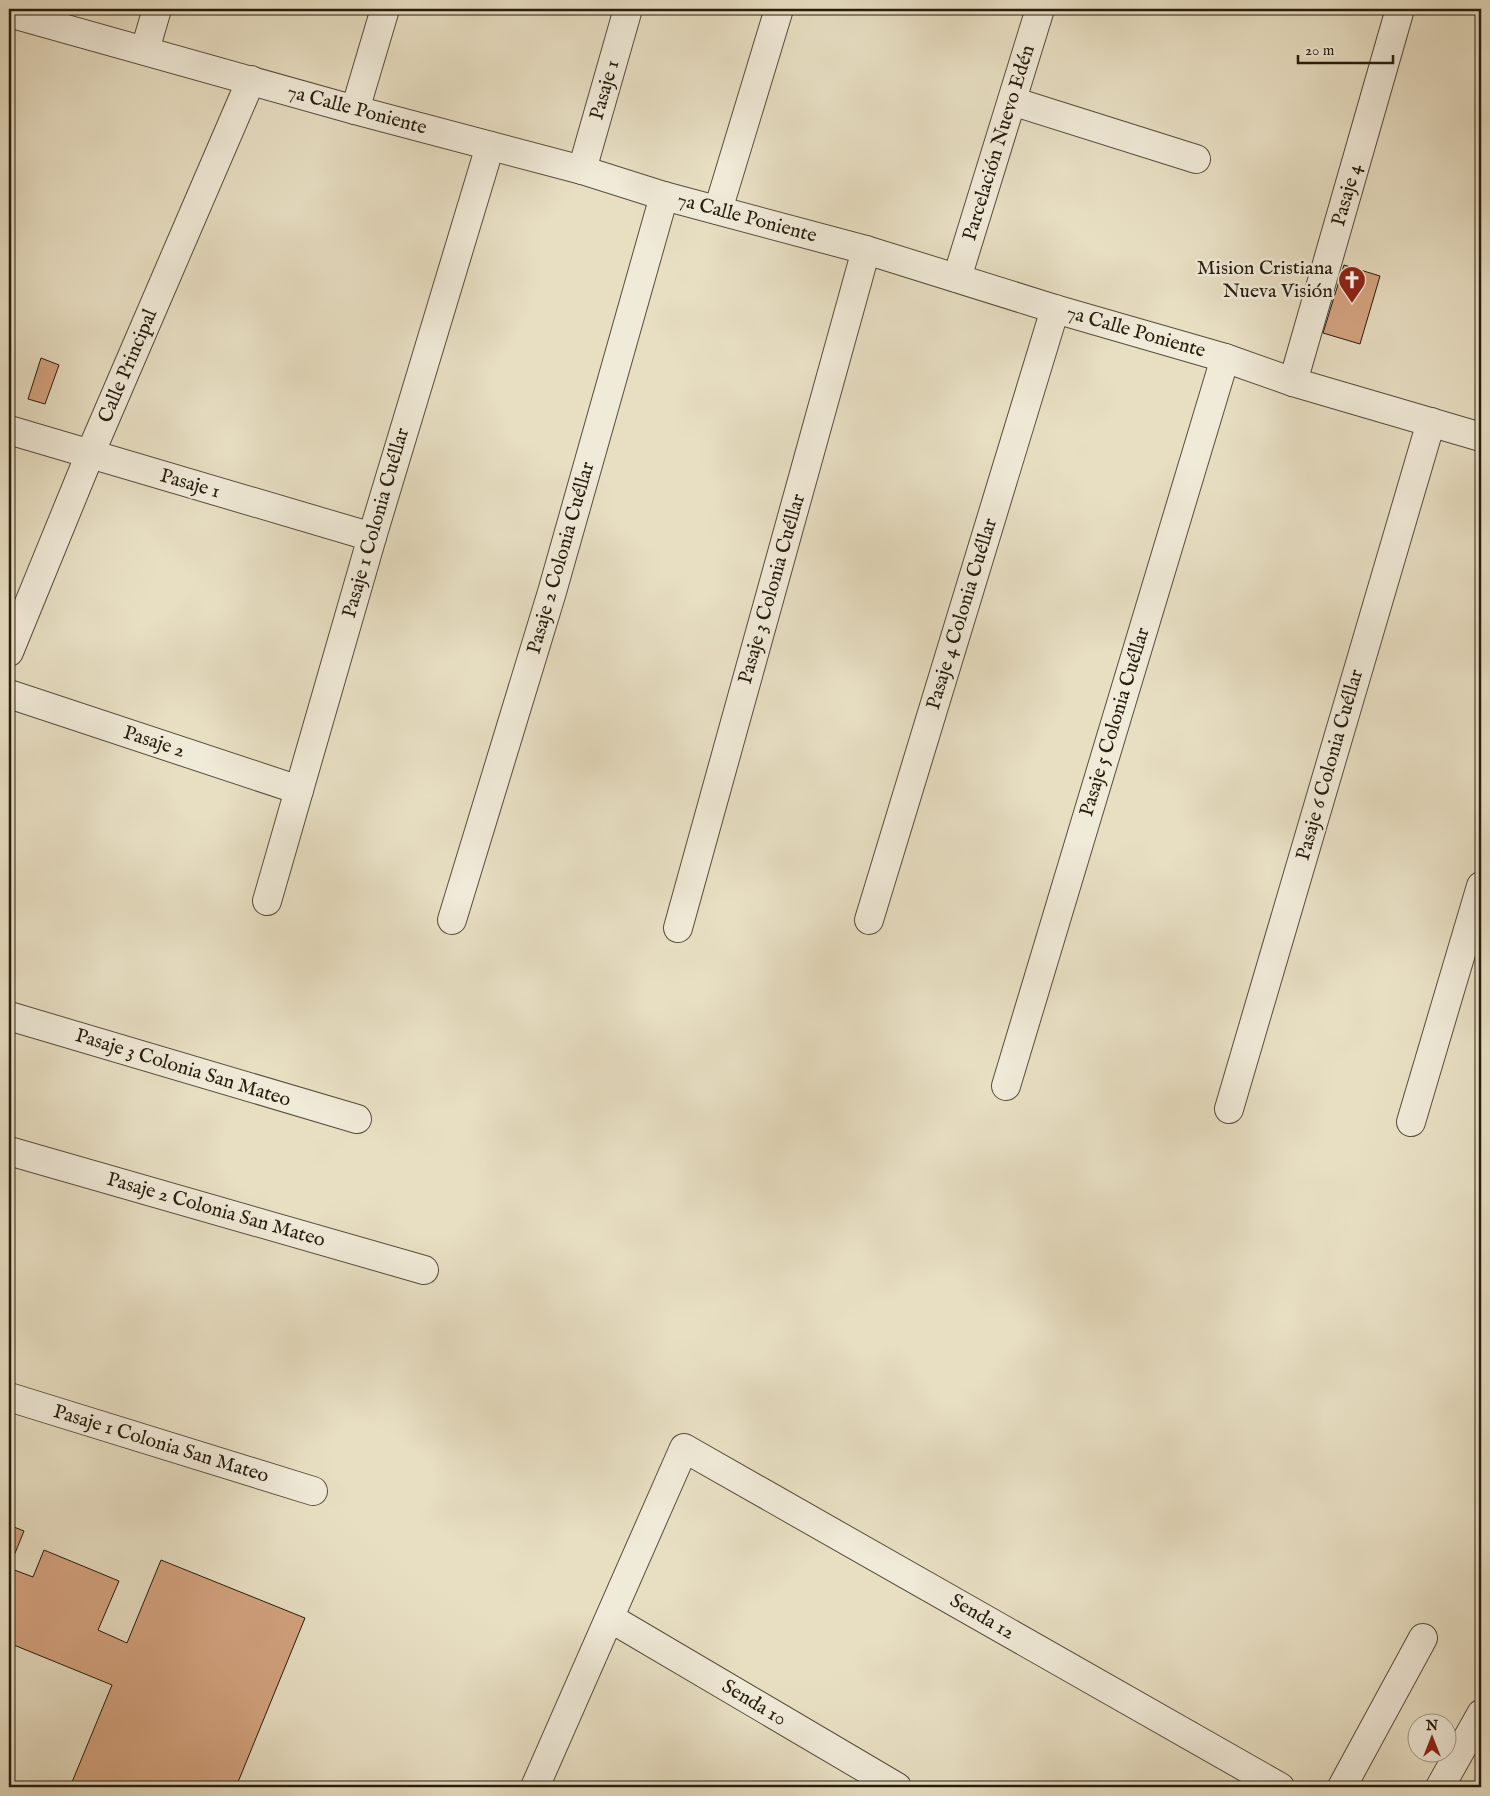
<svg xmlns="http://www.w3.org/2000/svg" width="1490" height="1796" viewBox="0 0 1490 1796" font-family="'IM FELL English',serif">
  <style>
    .building { fill: #d4a481; stroke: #271c0e }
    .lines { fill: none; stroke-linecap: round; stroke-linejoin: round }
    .street-casing { stroke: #574d3b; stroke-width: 30 }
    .street { stroke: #f0ead8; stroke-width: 28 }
    .labels { text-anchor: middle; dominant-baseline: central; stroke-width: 5; stroke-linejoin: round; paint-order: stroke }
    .street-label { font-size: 20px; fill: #271c0e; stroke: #f0ead8 }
    .poi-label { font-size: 20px; fill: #271c0e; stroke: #f0ead8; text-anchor: end }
  </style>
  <rect width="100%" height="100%" fill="#e8dfc3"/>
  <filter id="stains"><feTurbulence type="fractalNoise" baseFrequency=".004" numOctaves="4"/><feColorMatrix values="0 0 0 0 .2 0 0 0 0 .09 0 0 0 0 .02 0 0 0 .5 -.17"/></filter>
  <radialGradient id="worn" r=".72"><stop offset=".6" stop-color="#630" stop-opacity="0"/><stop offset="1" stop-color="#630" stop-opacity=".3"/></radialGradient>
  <g class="building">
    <path d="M1344 265 1380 276 1360 344 1323 333Z"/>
    <path d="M41 358 59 365 45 404 28 399Z"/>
    <path d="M9 1525 24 1531 9 1568 33 1577 44 1550 119 1581 98 1630 127 1643 161 1560 305 1618 236 1787H70L112 1685 9 1643Z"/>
  </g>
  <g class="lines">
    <defs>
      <g id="street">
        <path d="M9 13 355 110 582 170 664 196 866 250 1055 309 1225 358 1293 382 1481 437"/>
        <path d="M145 50 157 9"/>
        <path d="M1012 101 1196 159"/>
        <path d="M355 110 385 9"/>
        <path d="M582 170 628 9"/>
        <path d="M718 210 779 9"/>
        <path d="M957 278 1040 9"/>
        <path d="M1293 382 1400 9"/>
        <path d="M9 430 372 537"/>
        <path d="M9 652 90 454 251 80"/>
        <path d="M9 694 299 790"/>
        <path d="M267 901 372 537 490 146"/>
        <path d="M452 920 552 592 664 196"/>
        <path d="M869 920 1055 309"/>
        <path d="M678 928 866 250"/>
        <path d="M9 1016 357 1119"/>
        <path d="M1006 1086 1225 358"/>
        <path d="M1229 1109 1431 422"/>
        <path d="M1411 1122 1481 886"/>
        <path d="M9 1151 424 1270"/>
        <path d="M9 1397 313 1491"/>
        <path d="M610 1618 897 1787"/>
        <path d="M535 1787 684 1448 1280 1787"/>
        <path d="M1342 1787 1423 1638"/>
        <path d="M1440 1787 1481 1714"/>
      </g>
    </defs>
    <use href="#street" class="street-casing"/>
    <use href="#street" class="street"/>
  </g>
  <defs>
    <symbol id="church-pin" viewBox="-11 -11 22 30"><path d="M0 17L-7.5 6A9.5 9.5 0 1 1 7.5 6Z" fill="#8f2418" stroke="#f0ead8"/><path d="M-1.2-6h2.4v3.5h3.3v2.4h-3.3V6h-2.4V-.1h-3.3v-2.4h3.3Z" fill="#fff"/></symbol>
  </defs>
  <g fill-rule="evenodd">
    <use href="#church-pin" x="1336" y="264" width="32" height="43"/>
  </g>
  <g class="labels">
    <g class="street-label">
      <text transform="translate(605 90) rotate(-74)">Pasaje 1</text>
      <text transform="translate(357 110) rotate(15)">7a Calle Poniente</text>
      <text transform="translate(999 143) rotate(-73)">Parcelación Nuevo Edén</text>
      <text transform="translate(1347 195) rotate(-74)">Pasaje 4</text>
      <text transform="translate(747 218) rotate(15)">7a Calle Poniente</text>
      <text transform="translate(1136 332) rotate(16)">7a Calle Poniente</text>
      <text transform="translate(128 366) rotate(-67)">Calle Principal</text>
      <text transform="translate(190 484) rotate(16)">Pasaje 1</text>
      <text transform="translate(376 523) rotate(-74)">Pasaje 1 Colonia Cuéllar</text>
      <text transform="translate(561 558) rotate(-74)">Pasaje 2 Colonia Cuéllar</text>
      <text transform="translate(772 589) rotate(-74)">Pasaje 3 Colonia Cuéllar</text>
      <text transform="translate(962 614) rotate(-73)">Pasaje 4 Colonia Cuéllar</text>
      <text transform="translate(1115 722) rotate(-73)">Pasaje 5 Colonia Cuéllar</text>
      <text transform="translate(154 742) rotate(18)">Pasaje 2</text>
      <text transform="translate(1330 765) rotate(-74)">Pasaje 6 Colonia Cuéllar</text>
      <text transform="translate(183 1068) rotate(17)">Pasaje 3 Colonia San Mateo</text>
      <text transform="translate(216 1210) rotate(16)">Pasaje 2 Colonia San Mateo</text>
      <text transform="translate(161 1444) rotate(17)">Pasaje 1 Colonia San Mateo</text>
      <text transform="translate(982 1617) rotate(30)">Senda 12</text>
      <text transform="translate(754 1703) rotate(31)">Senda 10</text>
    </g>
    <g class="poi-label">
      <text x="1333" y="268">Mision Cristiana<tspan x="1333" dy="23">Nueva Visión</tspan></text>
    </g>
  </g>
  <rect width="1490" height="1796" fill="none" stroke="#e8dfc3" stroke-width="30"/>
  <rect x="10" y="10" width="1470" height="1776" fill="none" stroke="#271c0e" stroke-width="2.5"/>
  <rect x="15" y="15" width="1460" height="1766" fill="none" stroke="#271c0e"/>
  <g transform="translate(1432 1738)"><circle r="24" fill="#f0ead8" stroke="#a09887"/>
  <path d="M0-4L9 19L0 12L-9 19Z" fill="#8f2418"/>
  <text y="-8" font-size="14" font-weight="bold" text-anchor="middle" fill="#271c0e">N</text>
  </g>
  <path d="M1298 55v8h95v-8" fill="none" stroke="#271c0e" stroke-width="2.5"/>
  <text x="1305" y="55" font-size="15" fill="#271c0e" stroke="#f0ead8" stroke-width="4" paint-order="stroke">20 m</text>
  <rect width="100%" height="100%" filter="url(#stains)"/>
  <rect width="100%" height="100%" fill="url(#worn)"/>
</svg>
